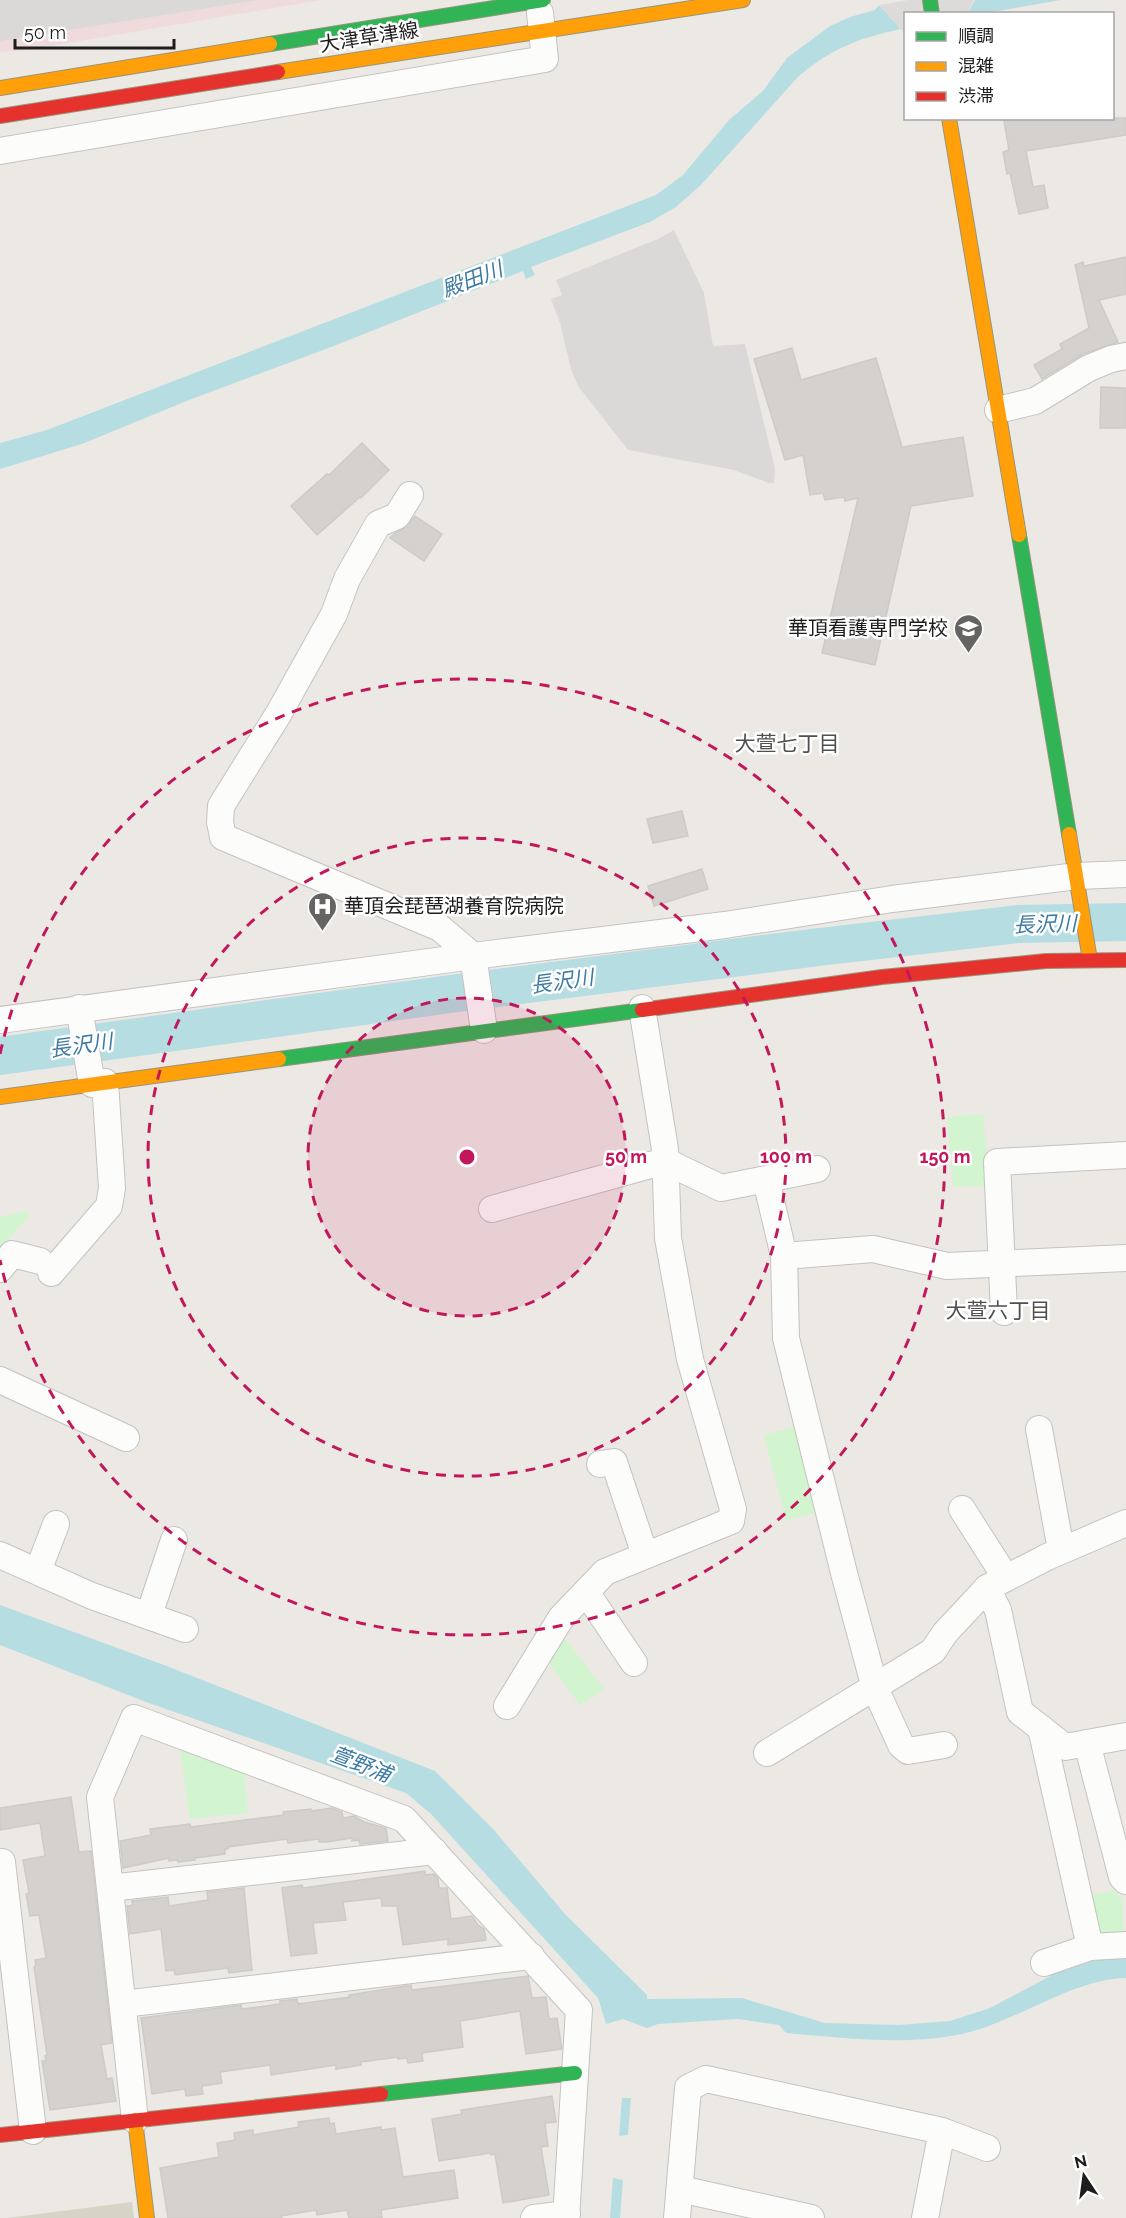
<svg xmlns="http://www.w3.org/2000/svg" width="1126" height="2218" viewBox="0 0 1126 2218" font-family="Raleway,'Noto Sans JP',sans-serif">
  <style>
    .commercial { fill: #efdbdb }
    .construction { fill: #d6d4c6 }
    .park { fill: #d2f4ce }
    .parking { fill: #dad9d7 }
    .water { fill: #b6dde2 }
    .pier { fill: #dcdbd9 }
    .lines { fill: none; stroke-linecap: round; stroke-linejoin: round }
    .river { stroke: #b6dde2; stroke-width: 38 }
    .building { fill: #d4d1ce; stroke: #cfcac6; stroke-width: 1.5 }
    .street-casing { stroke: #c4c3c1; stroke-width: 28 }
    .fast-casing { stroke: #97957c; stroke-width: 16 }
    .slow-casing { stroke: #97957c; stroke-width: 16 }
    .jam-casing { stroke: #97957c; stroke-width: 16 }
    .street { stroke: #fcfcfb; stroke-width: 26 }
    .fast { stroke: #30b455; stroke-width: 14 }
    .slow { stroke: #ff9f0a; stroke-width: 14 }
    .jam { stroke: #e5322d; stroke-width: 14 }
    .ring { fill: none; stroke: #c2185b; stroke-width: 3; stroke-dasharray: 10 8 }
    .labels { text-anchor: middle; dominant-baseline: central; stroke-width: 5; stroke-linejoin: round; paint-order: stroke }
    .street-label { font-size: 20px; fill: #1d1d1d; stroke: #fff }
    .poi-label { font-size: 20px; fill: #1d1d1d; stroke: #fff; text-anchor: end }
    .water-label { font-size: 21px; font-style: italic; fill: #3e7ba3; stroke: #fff }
    .neighbourhood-label { font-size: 21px; fill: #505050; stroke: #fff }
    .centre { fill: #c2185b; stroke: #fff; stroke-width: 3 }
    .ring-label { font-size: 18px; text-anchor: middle; font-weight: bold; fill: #c2185b; stroke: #fff; stroke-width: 5; stroke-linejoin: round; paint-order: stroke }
  </style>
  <rect width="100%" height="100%" fill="#ece9e5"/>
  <path class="commercial" d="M0 0H321L22 51 0 52Z"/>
  <path class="construction" d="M132 2202 134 2218H7Z"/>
  <g class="park">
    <path d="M983 1114 990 1186 953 1187 947 1117Z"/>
    <path d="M28 1211 29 1216 0 1248V1217Z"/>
    <path d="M797 1426 819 1512 786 1520 764 1435Z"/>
    <path d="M564 1637 604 1689 580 1705 544 1657Z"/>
    <path d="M180 1748 243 1767 248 1813 190 1819Z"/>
    <path d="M1114 1890 1122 1900 1124 1938 1099 1942 1085 1897Z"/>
  </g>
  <g class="parking">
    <path d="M0 0H258L0 41Z"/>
    <path d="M674 230 704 293 713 346 745 344 775 469 774 483H769L734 470 628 450 578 386 571 369 560 323 551 299 562 295 556 280 658 239Z"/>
  </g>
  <g class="water">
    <path d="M975 0H1061L986 13H968Z"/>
    <path d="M879 5 901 29C859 38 829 49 796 79L701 185 676 207 650 222 531 267 535 275 526 279 523 271 326 349 189 400 82 444 0 469V443L47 430 656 195 683 175 729 120 763 91 787 58 830 26 850 17 875 10Z"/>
    <path d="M0 1605 164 1665 435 1771 494 1830 565 1914 647 1995V1999L742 1998 825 2023 899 2025 950 2021 990 2008 1054 1974 1098 1959 1126 1956V1978C1074 1979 1020 2019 970 2032 911 2047 846 2038 786 2033L779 2025 738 2019 658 2024 647 2028 623 2019 606 2024 598 1998 431 1814 406 1793 146 1702 0 1645Z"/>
    <path d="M622 2098H631L628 2135 619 2136Z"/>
    <path d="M613 2178 623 2180 620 2218H610Z"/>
  </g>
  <path class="pier" d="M908 0H974L968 13 906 14 905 30 903 31 879 5Z"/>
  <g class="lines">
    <path class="river" d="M0 1056 465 992 819 947 1018 924 1126 922"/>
  </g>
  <g class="building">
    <path d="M1017 118H1126V135L1026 151 1033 187 1044 185 1048 208 1019 214 1010 173 1007 174 1003 152 1009 150 1004 121Z"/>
    <path d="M1126 257V294L1099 300 1118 342 1083 354 1042 379 1034 365 1062 349 1060 344 1089 328 1075 265 1083 262 1084 266Z"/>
    <path d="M792 348 801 380 876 358 902 447 963 437 973 496 911 506 875 665 822 653 858 498 845 501 844 497 825 500 823 493 810 495 803 455 785 460 754 359Z"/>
    <path d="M1101 387 1126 388V428H1100Z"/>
    <path d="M362 443 389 470 361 498 360 497 317 535 291 506 327 474 329 475Z"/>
    <path d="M415 516 442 534 424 561 390 538 394 534 409 524Z"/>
    <path d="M682 811 688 836 653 843 647 819Z"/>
    <path d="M702 869 708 889 654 906 648 886Z"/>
    <path d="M71 1797 79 1852 91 1851 112 2043 101 2045 107 2079 112 2078 116 2101 50 2110 42 2061H46L45 2056 47 2055 34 1967 36 1966 35 1960 46 1958 39 1915 30 1916 26 1894 29 1893 23 1860 45 1856 40 1823 0 1830V1808Z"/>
    <path d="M332 1808 342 1812 343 1818 354 1816 364 1822 386 1828 388 1841 360 1844 359 1840 352 1841V1838L327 1842H319V1839L288 1843 287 1839 228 1847V1849H225V1854L195 1858V1860L178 1862 177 1860 169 1861V1858L123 1868 120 1841 151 1835 150 1829 190 1824 191 1827 284 1815 283 1812 311 1809V1811Z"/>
    <path d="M425 1871V1875L434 1874 438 1878 439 1888H447L451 1919 472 1916 478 1925 484 1929 486 1940 448 1945V1939L403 1945 397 1906H382L381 1898 343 1902 346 1920 313 1923 317 1953 291 1956 282 1888 302 1885 303 1888Z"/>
    <path d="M244 1888 252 1970 229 1973 228 1968 175 1975 174 1970 166 1971 161 1929 130 1934 127 1906 133 1905 132 1901 168 1897 169 1906 208 1900 207 1892Z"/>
    <path d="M528 1976 532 1998 546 1997 549 2019 557 2018 562 2049 526 2054 520 2011 460 2021 463 2047 422 2053 423 2061 408 2063 407 2058 398 2059V2057L361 2062V2065L336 2069V2065L271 2075 270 2065 220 2072 222 2083 202 2086 203 2094 186 2096 185 2089 152 2094 141 2018 241 2005 242 2009 259 2007 280 2004V2001L297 1999 298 2004 350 1997 349 1995 411 1985 412 1990Z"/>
    <path d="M552 2096 556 2122 545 2123 548 2146 541 2147 549 2195 503 2203 495 2154 491 2155V2153L439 2161 432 2119 462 2114 461 2110Z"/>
    <path d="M329 2118 330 2124 334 2123 336 2134 381 2127V2130L395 2128 403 2177 454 2170 458 2198 381 2210 382 2218H349L347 2210 317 2215 316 2210 281 2216 282 2218H168L160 2168 219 2157 217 2143 235 2140 234 2133 253 2130V2135L299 2127 298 2122Z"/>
  </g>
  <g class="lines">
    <defs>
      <g id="street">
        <path d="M0 151 545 59 540 13"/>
        <path d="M998 410 1035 401 1089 368 1111 359 1126 356"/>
        <path d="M410 495 397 516 378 524 347 579 334 614 279 713 221 806 220 822 223 837 440 928 473 956 484 1030"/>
        <path d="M79 1008 92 1084"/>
        <path d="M0 1020 473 956 725 925 892 899 1077 876 1126 874"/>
        <path d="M766 1180 784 1256 786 1338 844 1573 875 1688 901 1745 908 1751 944 1745"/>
        <path d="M492 1209 665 1161 721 1188 817 1169"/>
        <path d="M784 1256 873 1249 947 1266 1126 1258"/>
        <path d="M0 1269 12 1254 40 1261"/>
        <path d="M51 1273 109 1206 112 1188 105 1082"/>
        <path d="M1004 1312 997 1162 1126 1155"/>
        <path d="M0 1380 126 1438"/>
        <path d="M1039 1429 1061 1550"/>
        <path d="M600 1464 614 1462 645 1555"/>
        <path d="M962 1509 1006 1578"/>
        <path d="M0 1555 92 1596 185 1629"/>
        <path d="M38 1571 56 1524"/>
        <path d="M987 1588 998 1610 1020 1712 1065 1747 1126 1736"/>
        <path d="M586 1592 634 1663"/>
        <path d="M149 1615 174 1540"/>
        <path d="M507 1706 561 1618 605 1572 731 1521 733 1509 690 1359 668 1238 665 1149 642 1008"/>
        <path d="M1041 1728 1090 1947 1126 1945"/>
        <path d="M1087 1743 1122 1877 1126 1881"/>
        <path d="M767 1753 933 1651 945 1633 987 1588 1047 1557 1126 1523"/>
        <path d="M0 1862H2L33 2131"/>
        <path d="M110 1888 434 1851"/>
        <path d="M1044 1963 1090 1947"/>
        <path d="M123 2004 531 1956"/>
        <path d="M135 2120 100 1797 134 1718 404 1819 579 2010 566 2218"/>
        <path d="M680 2189 811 2218"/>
        <path d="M534 2218 567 2214"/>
        <path d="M677 2218 688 2088 706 2079 942 2131 987 2148"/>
        <path d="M925 2218 942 2131"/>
      </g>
      <g id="fast">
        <path d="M930 0 932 14"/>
        <path d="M270 44 543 0"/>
        <path d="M1019 535 1069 834"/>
        <path d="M279 1059 642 1010"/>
        <path d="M381 2094 575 2073"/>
      </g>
      <g id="slow">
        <path d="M278 72 743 0"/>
        <path d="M0 88 270 44"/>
        <path d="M949 118 1019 535"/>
        <path d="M1069 834 1090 960"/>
        <path d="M0 1097 279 1059"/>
        <path d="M135 2120 147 2218"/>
      </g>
      <g id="jam">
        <path d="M0 116 278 72"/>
        <path d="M642 1010 882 977 1046 961 1126 960"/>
        <path d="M0 2135 381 2094"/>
      </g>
    </defs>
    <use href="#street" class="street-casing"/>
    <use href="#fast" class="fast-casing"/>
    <use href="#slow" class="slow-casing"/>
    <use href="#jam" class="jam-casing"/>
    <use href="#street" class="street"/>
    <use href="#fast" class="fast"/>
    <use href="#slow" class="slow"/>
    <use href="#jam" class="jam"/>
  </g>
  <circle cx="467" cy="1157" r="159" fill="#c2185b" fill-opacity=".12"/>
  <g class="ring">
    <circle cx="467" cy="1157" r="159"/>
    <circle cx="467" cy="1157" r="319"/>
    <path d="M0 1054A478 478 0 1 1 0 1260"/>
  </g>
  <defs>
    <symbol id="university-pin" viewBox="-11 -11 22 30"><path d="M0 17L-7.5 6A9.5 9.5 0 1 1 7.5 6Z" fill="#656463" stroke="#fff"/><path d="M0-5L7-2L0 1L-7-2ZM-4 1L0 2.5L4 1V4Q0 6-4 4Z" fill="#fff"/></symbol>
    <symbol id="hospital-pin" viewBox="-11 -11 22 30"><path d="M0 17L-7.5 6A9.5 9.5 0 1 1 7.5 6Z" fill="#656463" stroke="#fff"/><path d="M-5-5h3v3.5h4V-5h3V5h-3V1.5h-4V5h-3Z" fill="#fff"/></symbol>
  </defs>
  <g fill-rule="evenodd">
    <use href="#university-pin" x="952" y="612" width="33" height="45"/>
    <use href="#hospital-pin" x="306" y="890" width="33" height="45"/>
  </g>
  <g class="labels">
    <g class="street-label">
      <text transform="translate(369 37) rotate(-9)">大津草津線</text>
    </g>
    <g class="poi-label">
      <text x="948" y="628">華頂看護専門学校</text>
      <text x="344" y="906" text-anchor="start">華頂会琵琶湖養育院病院</text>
    </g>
    <g class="water-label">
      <text transform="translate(472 279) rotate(-21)">殿田川</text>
      <text transform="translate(1045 924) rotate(-2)">長沢川</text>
      <text transform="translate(562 981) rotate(-8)">長沢川</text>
      <text transform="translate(81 1045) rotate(-8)">長沢川</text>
      <text transform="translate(361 1764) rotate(21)">萱野浦</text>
    </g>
    <g class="neighbourhood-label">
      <text x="787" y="743">大萱七丁目</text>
      <text x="998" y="1310">大萱六丁目</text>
    </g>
  </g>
  <circle cx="467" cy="1157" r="9" class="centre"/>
  <g class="ring-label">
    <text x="626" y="1163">50 m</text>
    <text x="786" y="1163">100 m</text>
    <text x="945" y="1163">150 m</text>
  </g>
  <rect x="904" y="12" width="210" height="108" fill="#ffffff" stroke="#a5a5a5" stroke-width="1.5"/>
  <rect x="916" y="32" width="30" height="9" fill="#30b455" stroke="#a5a5a5" stroke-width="1.5"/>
  <text x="958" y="42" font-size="18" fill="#1d1d1d">順調</text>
  <rect x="916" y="62" width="30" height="9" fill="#ff9f0a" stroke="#a5a5a5" stroke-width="1.5"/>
  <text x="958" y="72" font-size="18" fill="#1d1d1d">混雑</text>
  <rect x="916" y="92" width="30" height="9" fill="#e5322d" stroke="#a5a5a5" stroke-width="1.5"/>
  <text x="958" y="102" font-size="18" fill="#1d1d1d">渋滞</text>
  <g transform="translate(1084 2176) rotate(347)" stroke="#ffffff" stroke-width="4.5" paint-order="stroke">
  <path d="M0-4.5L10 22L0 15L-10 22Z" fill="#1d1d1d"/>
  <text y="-9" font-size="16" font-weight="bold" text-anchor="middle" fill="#1d1d1d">N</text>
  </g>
  <path d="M15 39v9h159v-9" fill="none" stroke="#1d1d1d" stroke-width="3"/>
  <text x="24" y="39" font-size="18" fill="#1d1d1d" stroke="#ffffff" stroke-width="4.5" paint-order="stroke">50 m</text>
</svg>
